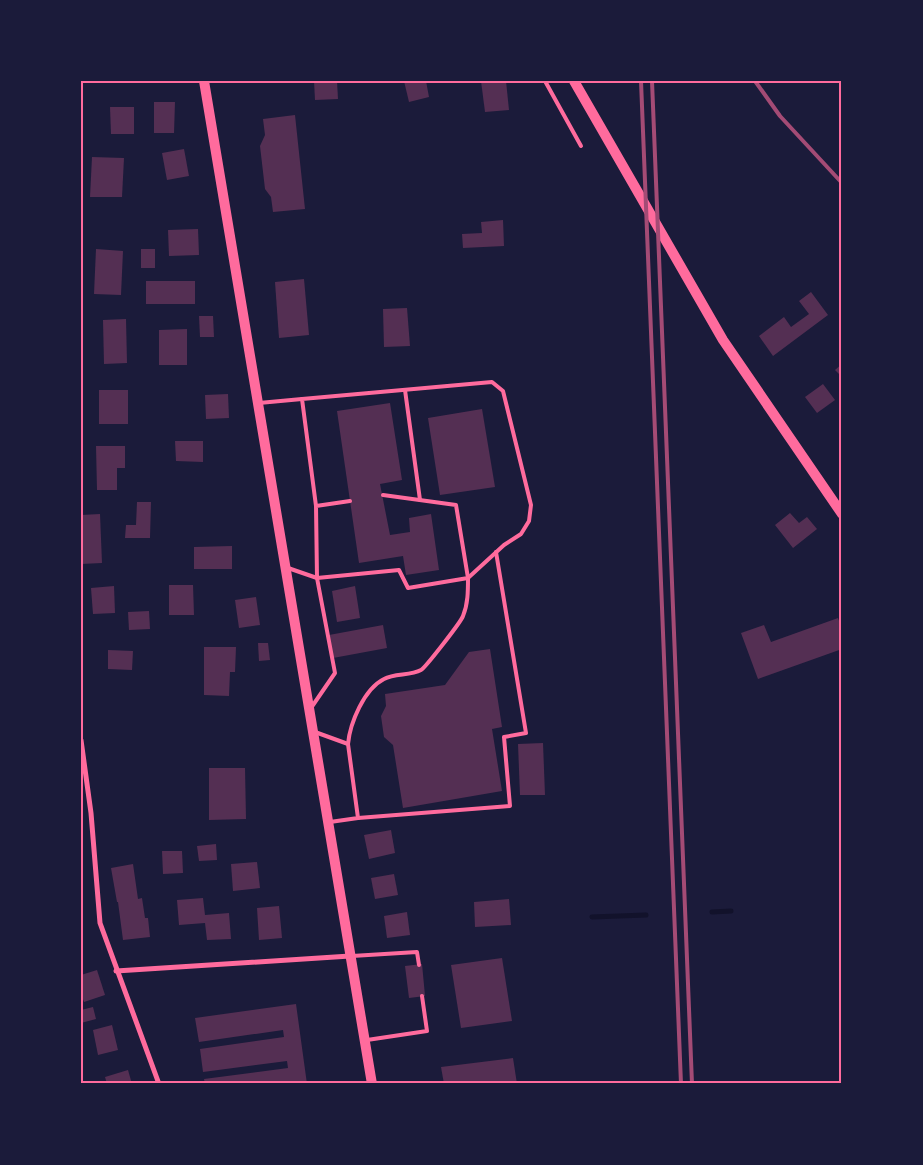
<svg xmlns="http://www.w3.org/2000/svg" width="923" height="1165" viewBox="0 0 923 1165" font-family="'Open Sans',sans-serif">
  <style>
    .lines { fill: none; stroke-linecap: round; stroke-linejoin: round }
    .stream { stroke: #12122b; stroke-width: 5 }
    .building { fill: #542f53 }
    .service { stroke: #ff6b9d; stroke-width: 4 }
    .minor { stroke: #ff6b9d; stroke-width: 5 }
    .secondary { stroke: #ff6b9d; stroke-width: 10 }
    .rail { stroke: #a44b75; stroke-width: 4 }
    .neatline { fill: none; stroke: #ff6b9d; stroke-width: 2 }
  </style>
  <rect width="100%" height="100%" fill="#1b1b3a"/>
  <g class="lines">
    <g class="stream">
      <path d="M712 912 731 911"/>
      <path d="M592 917 646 915"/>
    </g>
  </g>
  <g class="building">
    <path d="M314 81H337L338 99 315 100Z"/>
    <path d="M404 81H426L429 97 409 102Z"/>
    <path d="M481 81H506L509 110 485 112Z"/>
    <path d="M154 102H175L174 133H154Z"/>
    <path d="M110 107H134V134H111Z"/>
    <path d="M295 115 305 209 273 212 271 197 265 189 260 146 265 135 263 119Z"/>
    <path d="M184 149 189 176 167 180 162 153Z"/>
    <path d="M92 157 124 158 122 197H90Z"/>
    <path d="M503 220 504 246 463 248 462 234 482 233 481 222Z"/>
    <path d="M198 229 199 255 169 256 168 230Z"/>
    <path d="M96 249 123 251 121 295 94 294Z"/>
    <rect x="141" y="249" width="14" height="19"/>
    <path d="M304 279 309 335 279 338 275 282Z"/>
    <rect x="146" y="281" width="49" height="23"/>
    <path d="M811 292 828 315 773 356 759 336 784 317 791 327 809 314 799 301Z"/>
    <path d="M407 308 410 346 384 347 383 309Z"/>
    <path d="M199 316H213L214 337H200Z"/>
    <path d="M126 319 127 363 104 364 103 320Z"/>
    <path d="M187 329V365H159V330Z"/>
    <path d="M842 364V377L835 370Z"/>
    <path d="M823 384 835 400 817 413 805 397Z"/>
    <rect x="99" y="390" width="29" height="34"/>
    <path d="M228 394 229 418 206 419 205 395Z"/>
    <path d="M390 403 402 480 380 484 390 535 410 532 409 518 431 514 439 570 406 575 403 556 359 563 337 411Z"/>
    <path d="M482 409 495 487 440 495 428 418Z"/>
    <path d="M175 441H203V462L176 461Z"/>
    <path d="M96 446H125V468H117V490H97Z"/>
    <path d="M137 502H151L150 538H125L126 525H136Z"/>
    <path d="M790 513 799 523 807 517 817 529 793 548 775 525Z"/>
    <path d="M100 514 102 563 81 564V515Z"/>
    <path d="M232 546V569H194V547Z"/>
    <path d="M169 585H193L194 615H169Z"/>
    <path d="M114 586 115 613 93 614 91 588Z"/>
    <path d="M355 586 360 618 337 622 332 591Z"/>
    <path d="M256 597 260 625 239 628 235 600Z"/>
    <path d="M149 611 150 629 129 630 128 612Z"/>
    <path d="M838 618 842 629V649L758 679 741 633 764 625 771 642Z"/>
    <path d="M383 625 387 648 333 658 329 635Z"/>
    <path d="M258 643H268L270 660 259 661Z"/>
    <path d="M204 647H236L235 672H230L229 696 204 695Z"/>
    <path d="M490 649 502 727 492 729 502 791 403 808 393 745 384 737 381 716 386 706 385 694 445 685 469 652Z"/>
    <path d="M108 650 133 651 132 670 108 669Z"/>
    <path d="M543 743 545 795H520L518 744Z"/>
    <path d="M209 768H245L246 819 209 820Z"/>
    <path d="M391 830 395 853 369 859 364 835Z"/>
    <path d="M216 844 217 860 199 861 197 846Z"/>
    <path d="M162 851H182L183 873 163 874Z"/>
    <path d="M257 862 260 888 233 891 231 864Z"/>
    <path d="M133 864 138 899 142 898 145 918H148L150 937 123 940 118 902H117L111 868Z"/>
    <path d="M394 874 398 895 375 899 371 878Z"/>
    <path d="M203 898 205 915 229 913 231 939 207 940 205 923 179 925 177 900Z"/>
    <path d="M509 899 511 925 475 927 474 902Z"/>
    <path d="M279 906 282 938 259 940 257 908Z"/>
    <path d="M407 912 410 935 387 938 384 916Z"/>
    <path d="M502 958 512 1021 461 1028 451 965Z"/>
    <path d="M422 964 425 996 409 998 405 966Z"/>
    <path d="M97 970 105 995 84 1002 81 994V975Z"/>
    <path d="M296 1004 307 1084H205L204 1079 288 1068 287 1061 203 1072 200 1049 284 1037 283 1030 199 1042 195 1018Z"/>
    <path d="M93 1007 96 1019 81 1023V1010Z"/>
    <path d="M112 1025 118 1050 98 1055 93 1030Z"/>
    <path d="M513 1058 517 1084H444L441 1067Z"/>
    <path d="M128 1070 132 1084H107L105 1077Z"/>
  </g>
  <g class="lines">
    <g class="service">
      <path d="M545 81 581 146"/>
      <path d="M405 390 420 500"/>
      <path d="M259 403 302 399"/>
      <path d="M350 501 316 506 317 578 399 570 408 588 468 578 456 505 383 495"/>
      <path d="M316 506 302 399 492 382 503 391 531 505 529 521 521 534 504 545 468 578C468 591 468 604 463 616 461 622 425 668 421 670 410 676 395 673 384 679 364 689 350 723 348 744"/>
      <path d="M288 568 317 578 335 673 311 708"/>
      <path d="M315 732 348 744 358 818 330 822"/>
      <path d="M358 818 510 806 504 737 526 733 496 552"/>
      <path d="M352 956 417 952 419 965"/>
      <path d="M367 1040 427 1031 422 996"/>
    </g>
    <g class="minor">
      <path d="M81 740 91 813 100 923 159 1084"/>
      <path d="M116 971 350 956"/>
    </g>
    <g class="secondary">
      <path d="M204 81 372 1084"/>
      <path d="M574 81 723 340 842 514"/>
    </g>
    <g class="rail">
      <path d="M641 81 681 1084"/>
      <path d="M652 81 692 1084"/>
      <path d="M755 81 780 116 842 183"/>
    </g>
  </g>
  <rect width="923" height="1165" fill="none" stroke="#1b1b3a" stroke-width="165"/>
  <rect x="82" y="82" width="758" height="1000" class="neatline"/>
</svg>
